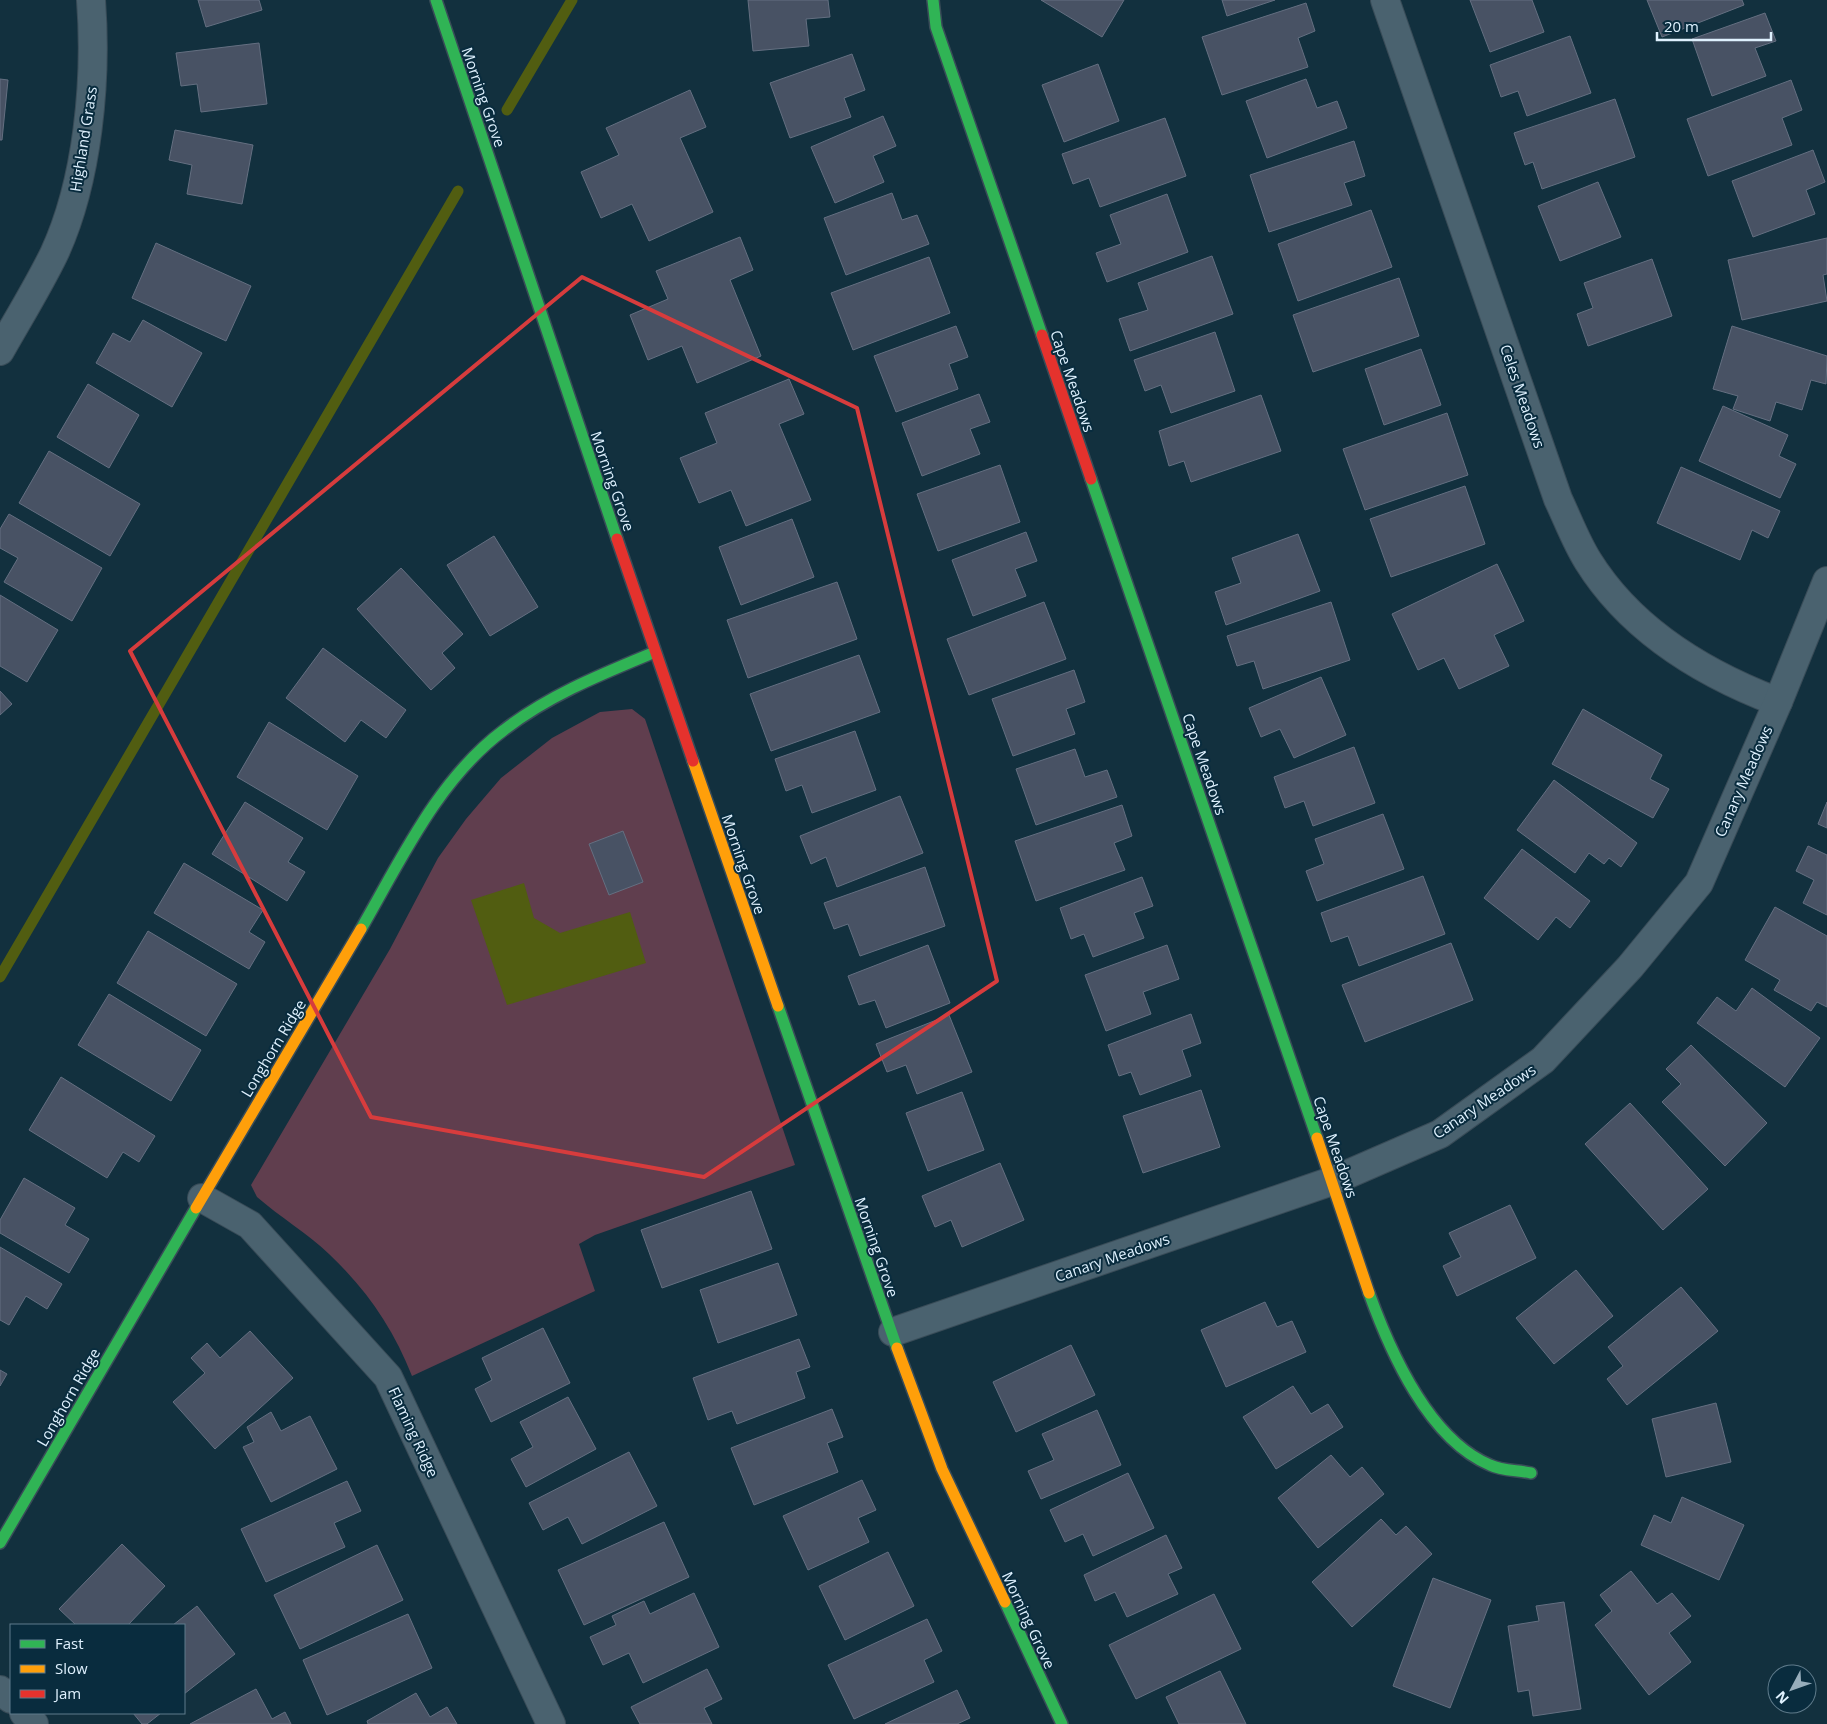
<svg xmlns="http://www.w3.org/2000/svg" width="1827" height="1724" viewBox="0 0 1827 1724" font-family="'Open Sans',sans-serif">
  <style>
    .green { fill: #603e4e }
    .water { fill: #515d11 }
    .lines { fill: none; stroke-linecap: round; stroke-linejoin: round }
    .stream { stroke: #515d11; stroke-width: 11 }
    .building { fill: #485264; stroke: #646f81 }
    .street-casing { stroke: #394c58; stroke-width: 30 }
    .fast-casing { stroke: #394c58; stroke-width: 14 }
    .slow-casing { stroke: #394c58; stroke-width: 14 }
    .jam-casing { stroke: #394c58; stroke-width: 14 }
    .street { stroke: #4a626f; stroke-width: 28 }
    .fast { stroke: #30b455; stroke-width: 11 }
    .slow { stroke: #ff9f0a; stroke-width: 11 }
    .jam { stroke: #e5322d; stroke-width: 11 }
    .marked { fill: none; stroke: #d73c3d; stroke-width: 4; stroke-linejoin: round }
    .labels { text-anchor: middle; dominant-baseline: central; stroke-width: 4; stroke-linejoin: round; paint-order: stroke }
    .street-label { font-size: 15px; fill: #dff1fe; stroke: #092c3e }
  </style>
  <rect width="100%" height="100%" fill="#12303e"/>
  <path class="green" d="M632 709 645 719 795 1165 595 1235 579 1244 595 1291 412 1376C393 1328 367 1290 329 1254 307 1233 280 1217 257 1197L251 1185 390 949 438 858 466 819 501 778 552 738 600 712Z"/>
  <path class="water" d="M524 883 534 918 560 933 630 912 646 963 507 1005 471 900Z"/>
  <g class="lines">
    <g class="stream">
      <path d="M507 110 572 0"/>
      <path d="M0 977 458 191"/>
    </g>
  </g>
  <g class="building">
    <path d="M198 0H259L262 10 206 27Z"/>
    <path d="M748 0H828L830 17 806 19 809 46 753 51Z"/>
    <path d="M1041 0H1124L1102 37Z"/>
    <path d="M1222 0H1275L1227 16Z"/>
    <path d="M1470 0H1532L1544 32 1490 52Z"/>
    <path d="M1647 0H1742L1744 5 1662 37Z"/>
    <path d="M1306 3 1315 31 1298 38 1308 67 1222 95 1202 37Z"/>
    <path d="M1765 13 1776 41 1755 48 1766 76 1712 96 1692 39Z"/>
    <path d="M1570 36 1591 93 1527 116 1518 91 1501 97 1490 65Z"/>
    <path d="M259 43 267 104 201 112 197 84 181 86 176 53Z"/>
    <path d="M852 54 865 90 844 98 851 117 790 138 770 83Z"/>
    <path d="M1098 64 1119 121 1064 142 1042 85Z"/>
    <path d="M0 79 8 80 2 140H0Z"/>
    <path d="M1306 79 1317 108 1337 101 1347 128 1267 158 1246 101Z"/>
    <path d="M1791 80 1802 110 1782 118 1792 145 1708 176 1687 119Z"/>
    <path d="M690 90 706 127 680 138 713 212 649 241 632 204 601 218 581 172 619 155 606 128Z"/>
    <path d="M1615 99 1635 157 1542 189 1533 162 1525 165 1514 133Z"/>
    <path d="M883 116 896 146 873 156 884 182 835 203 811 147Z"/>
    <path d="M1165 118 1186 176 1100 207 1089 178 1073 184 1062 154Z"/>
    <path d="M175 130 253 145 242 204 187 194 192 165 169 160Z"/>
    <path d="M1354 141 1365 176 1344 183 1352 205 1269 232 1250 175Z"/>
    <path d="M1813 150 1825 182 1806 190 1815 214 1753 237 1732 181Z"/>
    <path d="M1598 182 1621 237 1560 261 1538 206Z"/>
    <path d="M892 193 902 220 917 215 929 244 846 275 824 218Z"/>
    <path d="M1167 194 1188 252 1107 282 1096 253 1121 244 1110 215Z"/>
    <path d="M1371 210 1392 267 1298 301 1278 244Z"/>
    <path d="M740 237 753 270 730 280 761 356 697 383 682 346 648 360 630 315 668 299 656 271Z"/>
    <path d="M1827 238V274L1823 275 1827 301 1742 320 1728 260Z"/>
    <path d="M156 243 251 286 226 341 132 298Z"/>
    <path d="M1212 256 1233 314 1130 351 1119 319 1148 310 1138 283Z"/>
    <path d="M929 257 950 313 853 350 831 293Z"/>
    <path d="M1652 259 1672 316 1588 346 1577 314 1593 308 1584 283Z"/>
    <path d="M1399 278 1419 336 1313 372 1293 315Z"/>
    <path d="M143 320 202 353 172 407 96 363 113 333 130 342Z"/>
    <path d="M956 326 968 357 949 364 958 389 896 412 874 356Z"/>
    <path d="M1732 326 1827 356 1826 384 1811 380 1802 410 1776 402 1770 421 1733 409 1738 396 1713 389Z"/>
    <path d="M1215 332 1235 391 1171 413 1161 385 1145 391 1134 360Z"/>
    <path d="M1421 349 1441 405 1384 425 1365 369Z"/>
    <path d="M789 379 804 414 779 424 811 500 746 526 731 490 699 503 680 458 717 443 705 413Z"/>
    <path d="M88 384 139 415 109 468 57 437Z"/>
    <path d="M979 394 990 422 970 429 980 454 922 476 902 423Z"/>
    <path d="M1261 395 1281 451 1191 482 1184 461 1169 466 1159 431Z"/>
    <path d="M1723 406 1788 435 1779 456 1796 464 1780 498 1699 461Z"/>
    <path d="M1447 413 1468 475 1365 510 1343 449Z"/>
    <path d="M49 451 140 504 110 556 19 503Z"/>
    <path d="M1000 465 1020 522 938 551 917 494Z"/>
    <path d="M1681 467 1780 511 1768 538 1752 530 1740 560 1657 523Z"/>
    <path d="M1465 486 1485 544 1391 577 1370 519Z"/>
    <path d="M9 514 102 568 72 621 4 582 18 558 0 548V529Z"/>
    <path d="M792 519 814 577 741 605 719 547Z"/>
    <path d="M1026 532 1037 561 1015 569 1026 596 973 616 952 560Z"/>
    <path d="M1298 534 1320 591 1226 625 1215 592 1241 583 1232 558Z"/>
    <path d="M494 536 538 607 490 636 447 565Z"/>
    <path d="M1497 564 1524 621 1494 635 1509 666 1459 689 1444 658 1418 670 1392 614Z"/>
    <path d="M401 568 463 634 442 653 455 668 431 690 357 609Z"/>
    <path d="M837 582 857 639 748 678 727 620Z"/>
    <path d="M0 595 58 630 27 682 0 666Z"/>
    <path d="M1044 602 1066 659 969 695 947 639Z"/>
    <path d="M1331 602 1350 660 1263 689 1254 661 1237 666 1227 636Z"/>
    <path d="M323 648 406 710 386 738 361 720 345 742 286 698Z"/>
    <path d="M859 655 880 712 771 751 750 694Z"/>
    <path d="M1074 670 1085 702 1066 709 1075 734 1013 756 992 699Z"/>
    <path d="M1321 677 1346 735 1294 758 1280 729 1261 737 1249 708Z"/>
    <path d="M0 691 12 704 0 715Z"/>
    <path d="M1583 709 1662 755 1650 779 1669 789 1653 818 1552 764Z"/>
    <path d="M269 722 358 776 327 830 237 777Z"/>
    <path d="M855 731 876 790 812 813 802 785 786 791 775 759Z"/>
    <path d="M1354 747 1375 803 1313 826 1304 801 1285 808 1274 777Z"/>
    <path d="M1075 749 1085 777 1107 770 1117 797 1036 825 1016 769Z"/>
    <path d="M1554 780 1637 843 1621 867 1609 858 1604 864 1589 853 1575 873 1517 830Z"/>
    <path d="M900 796 923 853 837 887 826 857 811 864 800 836Z"/>
    <path d="M245 802 303 838 288 862 305 872 287 901 212 854Z"/>
    <path d="M1827 802V828L1818 824Z"/>
    <path d="M1122 805 1132 836 1114 843 1125 870 1036 901 1015 841Z"/>
    <path d="M1383 814 1404 869 1317 901 1306 871 1324 864 1315 839Z"/>
    <path d="M623 831 643 882 609 895 589 844Z"/>
    <path d="M1808 846 1827 855V915L1803 903 1814 880 1796 871Z"/>
    <path d="M1522 849 1590 901 1570 928 1556 917 1538 940 1484 898Z"/>
    <path d="M184 863 263 910 249 932 265 942 249 969 154 913Z"/>
    <path d="M925 867 945 926 860 956 848 924 834 929 824 903Z"/>
    <path d="M1423 876 1445 934 1359 966 1348 936 1331 942 1321 913Z"/>
    <path d="M1142 877 1153 906 1134 913 1144 938 1093 957 1084 934 1071 939 1060 908Z"/>
    <path d="M1775 907 1827 936V1007L1817 1002 1811 1011 1774 990 1780 980 1745 960Z"/>
    <path d="M148 931 237 984 206 1036 117 983Z"/>
    <path d="M1451 943 1473 1000 1365 1042 1342 985Z"/>
    <path d="M928 945 950 1003 886 1028 875 1000 859 1005 848 976Z"/>
    <path d="M1167 945 1179 979 1143 992 1151 1014 1106 1031 1085 975Z"/>
    <path d="M1752 988 1820 1038 1785 1087 1697 1023 1717 997 1736 1011Z"/>
    <path d="M109 994 201 1050 171 1101 78 1045Z"/>
    <path d="M1191 1014 1201 1043 1182 1050 1191 1076 1140 1095 1131 1072 1119 1076 1108 1045Z"/>
    <path d="M949 1015 972 1072 917 1094 906 1065 887 1072 876 1044Z"/>
    <path d="M1691 1045 1767 1123 1725 1166 1662 1102 1681 1084 1666 1069Z"/>
    <path d="M61 1077 155 1136 139 1162 123 1152 107 1178 29 1130Z"/>
    <path d="M1201 1090 1220 1147 1143 1173 1123 1116Z"/>
    <path d="M962 1092 984 1150 928 1171 906 1113Z"/>
    <path d="M1630 1103 1708 1189 1663 1230 1585 1144Z"/>
    <path d="M1000 1163 1024 1220 962 1247 951 1220 935 1227 922 1196Z"/>
    <path d="M24 1178 75 1208 65 1225 89 1239 69 1273 0 1233V1220Z"/>
    <path d="M751 1191 772 1249 662 1288 641 1230Z"/>
    <path d="M1510 1205 1536 1258 1457 1296 1443 1266 1461 1257 1449 1233Z"/>
    <path d="M0 1247 62 1284 47 1309 26 1296 9 1325 0 1320Z"/>
    <path d="M778 1263 797 1315 718 1343 700 1290Z"/>
    <path d="M1576 1270 1613 1316 1554 1364 1516 1318Z"/>
    <path d="M1681 1287 1718 1331 1627 1405 1607 1379 1623 1366 1608 1347Z"/>
    <path d="M1265 1302 1277 1327 1292 1321 1306 1352 1226 1387 1201 1330Z"/>
    <path d="M543 1328 570 1383 491 1422 475 1389 492 1380 482 1358Z"/>
    <path d="M250 1331 293 1378 215 1449 173 1402 205 1373 191 1358 207 1343 220 1358Z"/>
    <path d="M799 1339 810 1367 796 1372 805 1398 737 1424 732 1411 708 1420 693 1378Z"/>
    <path d="M1071 1345 1095 1395 1016 1432 993 1382Z"/>
    <path d="M0 1370 7 1374 0 1386Z"/>
    <path d="M1293 1386 1311 1414 1328 1404 1343 1427 1276 1469 1243 1417Z"/>
    <path d="M568 1397 596 1449 526 1487 511 1459 533 1447 520 1422Z"/>
    <path d="M1716 1403 1731 1462 1666 1477 1652 1419Z"/>
    <path d="M832 1409 843 1437 827 1443 838 1472 754 1505 731 1448Z"/>
    <path d="M1097 1410 1121 1465 1041 1499 1028 1471 1054 1460 1042 1434Z"/>
    <path d="M271 1412 281 1431 310 1416 337 1469 271 1502 243 1447 254 1442 247 1427Z"/>
    <path d="M629 1452 657 1506 582 1544 568 1517 543 1530 529 1503Z"/>
    <path d="M1331 1455 1350 1477 1362 1467 1384 1494 1318 1548 1278 1498Z"/>
    <path d="M1128 1473 1154 1528 1093 1556 1083 1534 1065 1542 1050 1510Z"/>
    <path d="M862 1480 876 1510 858 1518 869 1542 808 1570 783 1516Z"/>
    <path d="M347 1481 361 1511 334 1523 345 1547 266 1582 241 1529Z"/>
    <path d="M1682 1497 1744 1525 1719 1580 1641 1545 1654 1515 1671 1523Z"/>
    <path d="M1381 1519 1396 1535 1406 1526 1432 1554 1352 1627 1312 1582Z"/>
    <path d="M664 1522 689 1577 584 1625 558 1570Z"/>
    <path d="M1166 1535 1182 1568 1168 1574 1178 1594 1127 1617 1115 1592 1095 1601 1084 1575Z"/>
    <path d="M122 1544 165 1586 128 1625H76L59 1609Z"/>
    <path d="M377 1545 403 1600 300 1649 274 1595Z"/>
    <path d="M888 1552 914 1606 845 1640 819 1586Z"/>
    <path d="M1631 1571 1657 1604 1672 1593 1691 1616 1669 1633 1691 1662 1649 1695 1595 1625 1612 1611 1600 1595Z"/>
    <path d="M1433 1578 1491 1600 1450 1708 1393 1686Z"/>
    <path d="M694 1593 719 1647 643 1683 629 1653 603 1665 590 1637 616 1625 612 1616 644 1601 650 1614Z"/>
    <path d="M1214 1594 1241 1649 1136 1699 1109 1645Z"/>
    <path d="M1564 1602 1581 1709 1533 1716 1529 1690 1518 1692 1508 1626 1539 1621 1536 1606Z"/>
    <path d="M197 1606 235 1654 184 1694V1625H173Z"/>
    <path d="M408 1614 432 1668 327 1715 303 1660Z"/>
    <path d="M927 1619 942 1651 924 1660 934 1682 854 1719 828 1665Z"/>
    <path d="M707 1669 722 1699 704 1708 712 1724H640L631 1707Z"/>
    <path d="M1220 1671 1246 1724H1179L1166 1697Z"/>
    <path d="M256 1689 272 1719 285 1712 291 1724H190Z"/>
    <path d="M957 1690 970 1718 957 1724H885Z"/>
    <path d="M416 1693 430 1717 447 1707 457 1724H368L367 1721Z"/>
    <path d="M133 1713H161L147 1724H142Z"/>
  </g>
  <g class="lines">
    <defs>
      <g id="street">
        <path d="M1385 0 1558 499C1568 520 1576 542 1588 561 1631 630 1704 674 1778 702"/>
        <path d="M0 351C18 319 38 287 54 254 88 181 97 80 91 0"/>
        <path d="M202 1198 250 1225 388 1377 551 1724"/>
        <path d="M893 1332 1332 1181 1440 1134 1543 1060 1630 967 1699 883 1778 702 1827 581"/>
        <path d="M0 1690 11 1699"/>
        <path d="M24 1713 34 1724"/>
      </g>
      <g id="fast">
        <path d="M436 0 617 539"/>
        <path d="M933 0 936 27 1042 335"/>
        <path d="M1091 479 1317 1138"/>
        <path d="M361 929C401 860 438 779 504 730 549 695 602 674 655 652"/>
        <path d="M778 1006 897 1348"/>
        <path d="M1369 1293C1390 1351 1428 1439 1490 1465 1502 1471 1517 1470 1531 1473"/>
        <path d="M0 1543 196 1208"/>
        <path d="M1005 1602 1062 1724"/>
      </g>
      <g id="slow">
        <path d="M693 761 778 1006"/>
        <path d="M1317 1138 1369 1293"/>
        <path d="M196 1208 361 929"/>
        <path d="M897 1348 942 1469 1005 1602"/>
      </g>
      <g id="jam">
        <path d="M1042 335 1091 479"/>
        <path d="M617 539 693 761"/>
      </g>
    </defs>
    <use href="#street" class="street-casing"/>
    <use href="#fast" class="fast-casing"/>
    <use href="#slow" class="slow-casing"/>
    <use href="#jam" class="jam-casing"/>
    <use href="#street" class="street"/>
    <use href="#fast" class="fast"/>
    <use href="#slow" class="slow"/>
    <use href="#jam" class="jam"/>
  </g>
  <path class="marked" d="M582 277 857 408 997 981 704 1177 371 1117 130 651Z"/>
  <g class="labels">
    <g class="street-label">
      <text transform="translate(484 97) rotate(71)">Morning Grove</text>
      <text transform="translate(83 139) rotate(-81)">Highland Grass</text>
      <text transform="translate(1073 381) rotate(71)">Cape Meadows</text>
      <text transform="translate(1523 396) rotate(71)">Celes Meadows</text>
      <text transform="translate(613 481) rotate(71)">Morning Grove</text>
      <text transform="translate(1205 764) rotate(71)">Cape Meadows</text>
      <text transform="translate(1743 781) rotate(-66)">Canary Meadows</text>
      <text transform="translate(744 864) rotate(71)">Morning Grove</text>
      <text transform="translate(273 1048) rotate(-59)">Longhorn Ridge</text>
      <text transform="translate(1484 1101) rotate(-34)">Canary Meadows</text>
      <text transform="translate(1336 1147) rotate(71)">Cape Meadows</text>
      <text transform="translate(877 1247) rotate(71)">Morning Grove</text>
      <text transform="translate(1112 1257) rotate(-19)">Canary Meadows</text>
      <text transform="translate(68 1397) rotate(-60)">Longhorn Ridge</text>
      <text transform="translate(414 1432) rotate(65)">Flaming Ridge</text>
      <text transform="translate(1029 1620) rotate(65)">Morning Grove</text>
    </g>
  </g>
  <rect x="10" y="1624" width="175" height="90" fill="#092c3e" stroke="#5f7b8b"/>
  <rect x="20" y="1640" width="25" height="8" fill="#30b455" stroke="#5f7b8b"/>
  <text x="55" y="1649" font-size="15" fill="#dff1fe">Fast</text>
  <rect x="20" y="1665" width="25" height="8" fill="#ff9f0a" stroke="#5f7b8b"/>
  <text x="55" y="1674" font-size="15" fill="#dff1fe">Slow</text>
  <rect x="20" y="1690" width="25" height="8" fill="#e5322d" stroke="#5f7b8b"/>
  <text x="55" y="1699" font-size="15" fill="#dff1fe">Jam</text>
  <g transform="translate(1792 1689) rotate(229)"><circle r="24" fill="#092c3e" stroke="#5f7b8b"/>
  <path d="M0-4L9 19L0 12L-9 19Z" fill="#97adbb"/>
  <text y="-8" font-size="14" font-weight="bold" text-anchor="middle" fill="#dff1fe">N</text>
  </g>
  <path d="M1657 32v8h114v-8" fill="none" stroke="#dff1fe" stroke-width="2.5"/>
  <text x="1664" y="32" font-size="15" fill="#dff1fe" stroke="#092c3e" stroke-width="4" paint-order="stroke">20 m</text>
</svg>
